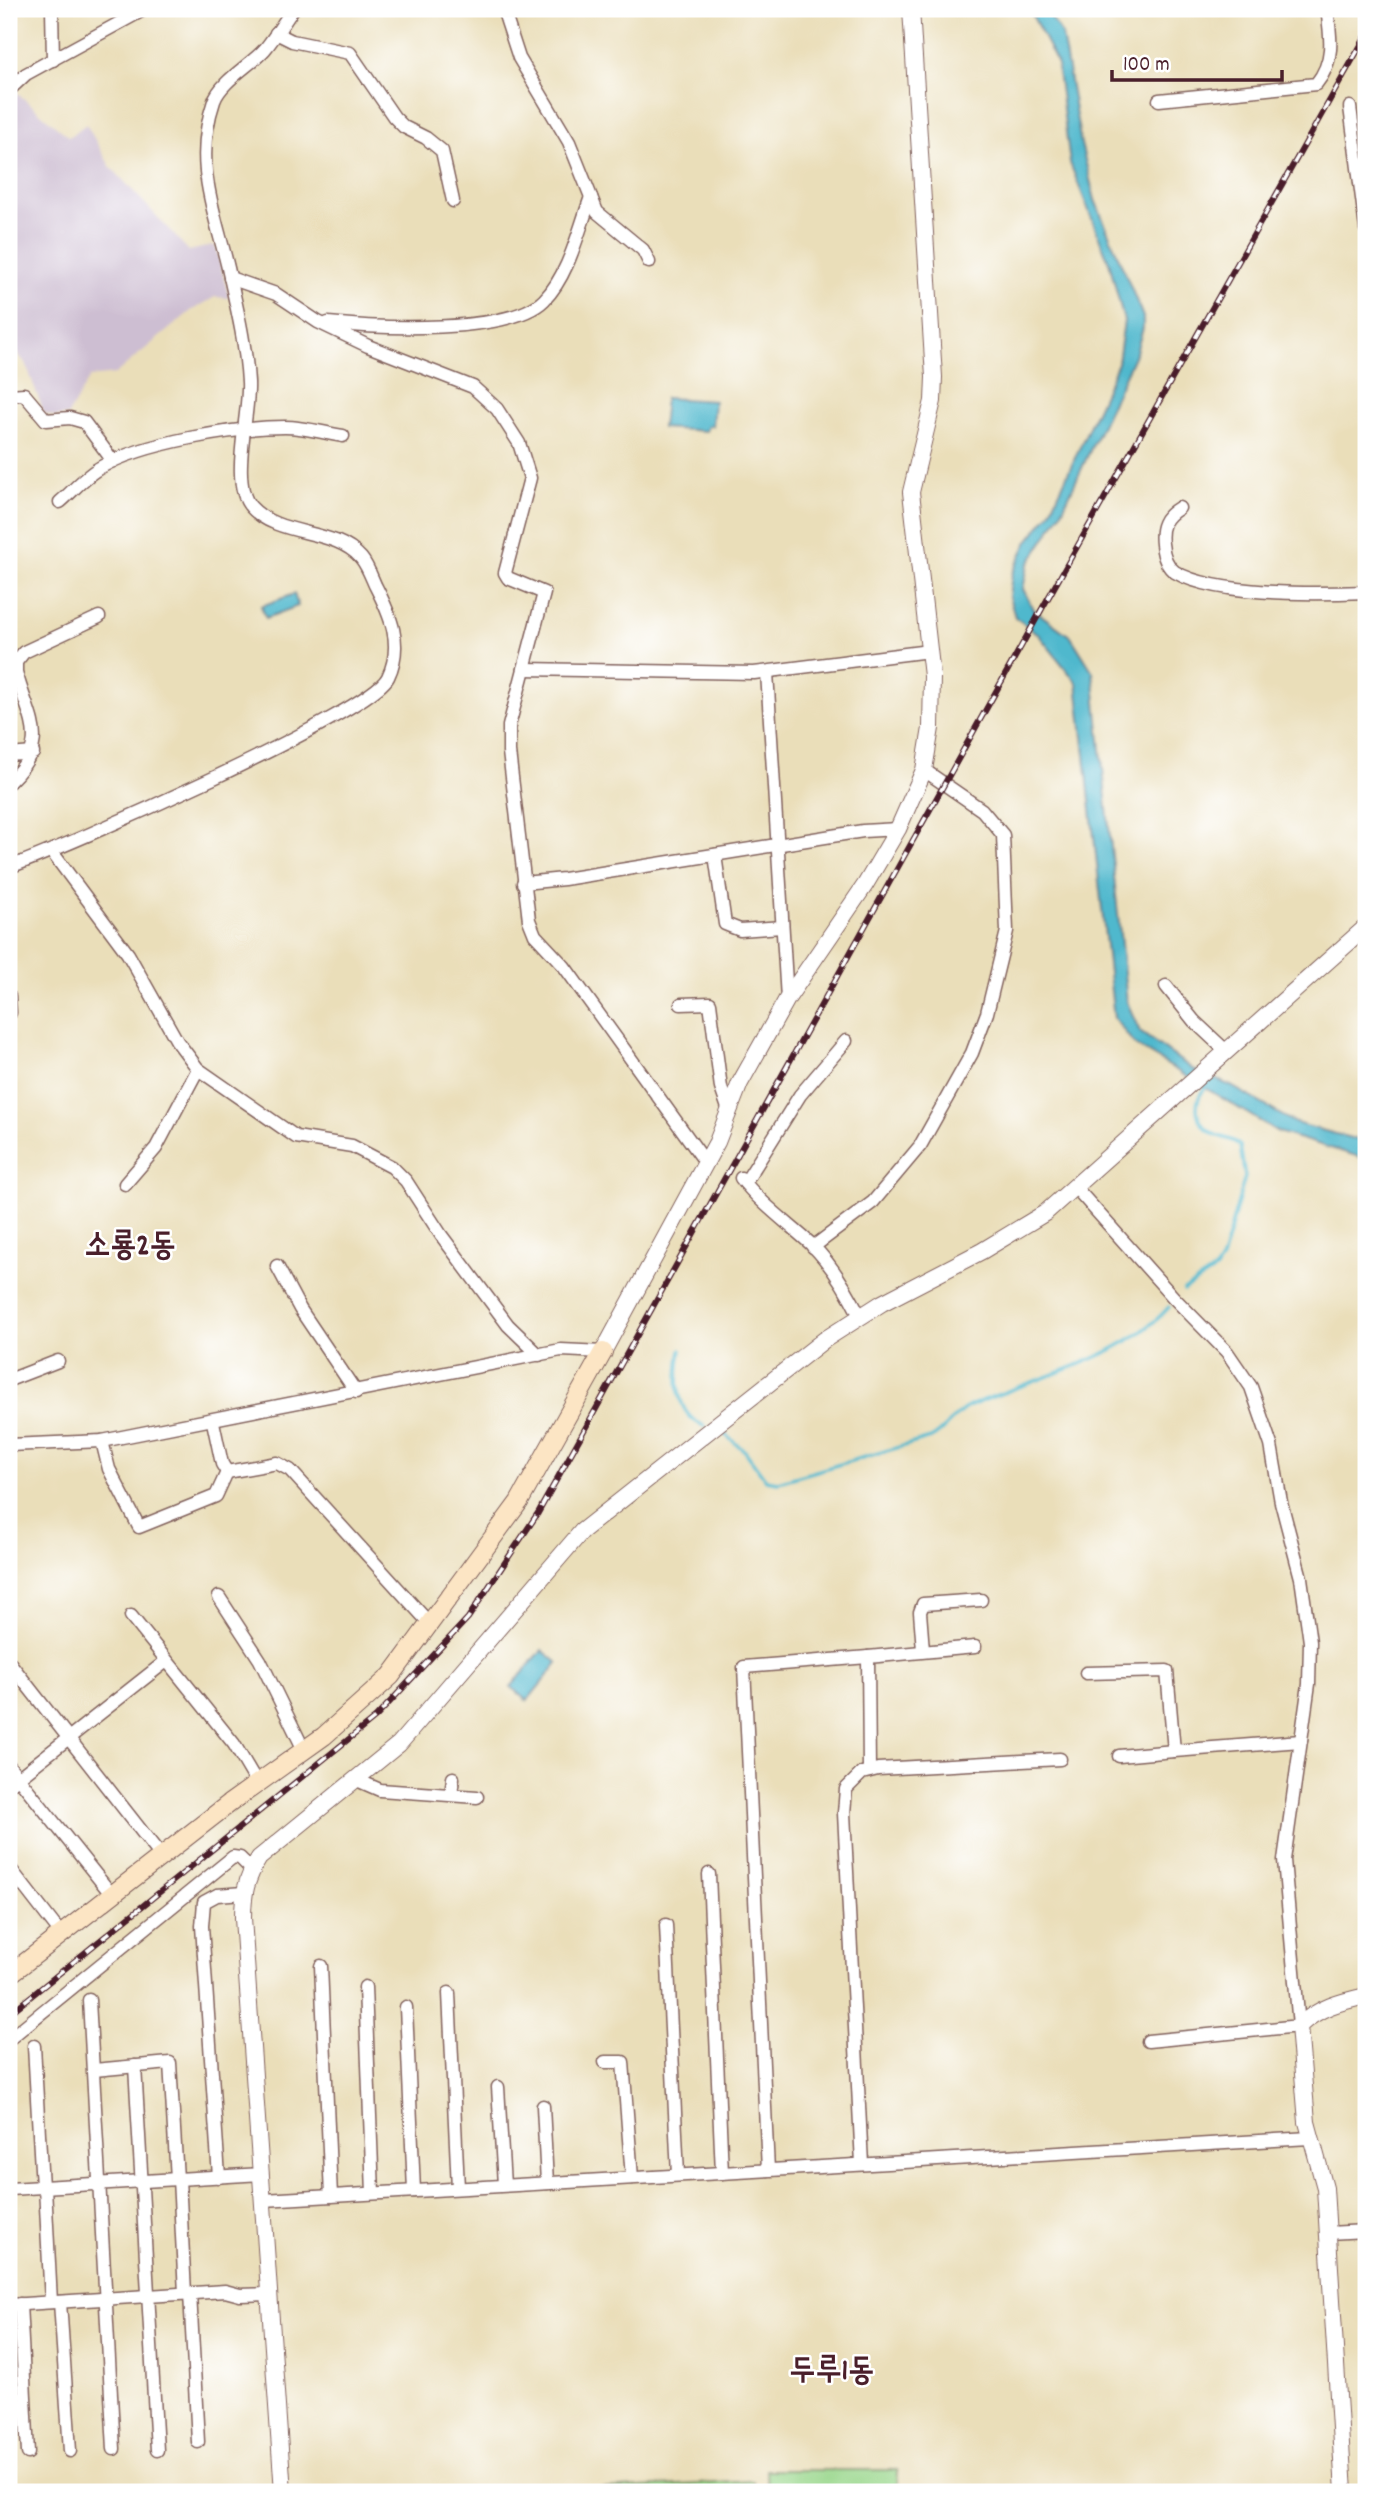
<svg xmlns="http://www.w3.org/2000/svg" width="1375" height="2501" viewBox="0 0 1375 2501" font-family="Dekko,'Poor Story',sans-serif">
  <style>
    .industrial { fill: #cdbed2 }
    .green { fill: #9ad78c; stroke: #727b5c; stroke-width: 2 }
    .water { fill: #50b8cd; stroke: #4d6c7c; stroke-width: 2 }
    .lines { fill: none; stroke-linecap: round; stroke-linejoin: round }
    .stream { stroke: #50b8cd; stroke-width: 3.5 }
    .minor-casing { stroke: #82625d; stroke-width: 15 }
    .tertiary-casing { stroke: #82625d; stroke-width: 18 }
    .secondary-casing { stroke: #82625d; stroke-width: 20 }
    .minor { stroke: #fff; stroke-width: 12 }
    .tertiary { stroke: #fff; stroke-width: 16 }
    .secondary { stroke: #fce5c4; stroke-width: 18 }
    .rail-casing { stroke: #4a1f2b; stroke-width: 6 }
    .rail { stroke: #fff; stroke-width: 3.5; stroke-dasharray: 10; stroke-linecap: butt }
    .labels { text-anchor: middle; dominant-baseline: central; stroke-width: 5; stroke-linejoin: round; paint-order: stroke }
    .quarter-label { font-size: 32px; font-weight: bold; fill: #4a1f2b; stroke: #fff }
  </style>
  <rect width="100%" height="100%" fill="#fff"/>
  <filter id="ink" filterUnits="userSpaceOnUse"><feTurbulence type="fractalNoise" baseFrequency=".0143" numOctaves="2"/><feDisplacementMap in="SourceGraphic" scale="14" xChannelSelector="R" yChannelSelector="G"/><feConvolveMatrix kernelMatrix="1 2 1 2 8 2 1 2 1" color-interpolation-filters="sRGB"/></filter>
  <filter id="wash" filterUnits="userSpaceOnUse"><feTurbulence type="fractalNoise" baseFrequency=".00686" numOctaves="4" result="noise"/><feDisplacementMap in="SourceGraphic" scale="28" xChannelSelector="R" yChannelSelector="G"/><feGaussianBlur stdDeviation="1.57" result="paint"/><feColorMatrix in="noise" values="0 0 0 0 0 0 0 0 0 0 0 0 0 0 0 0 0 1.4 0 .05"/><feComposite in="paint" operator="in"/></filter>
  <g filter="url(#wash)">
    <rect width="100%" height="100%" fill="#eadeb9"/>
    <path class="industrial" d="M16 92 69 137 86 124 110 166 189 251 215 245 229 298 215 297 191 311 115 374 90 377 68 415 55 417 44 413 26 364 9 343V101Z"/>
    <g class="green">
      <path d="M766 2470H898L897 2492H767Z"/>
      <path d="M754 2481V2492H565V2491Z"/>
    </g>
    <g class="water">
      <path d="M1029 9H1046L1062 35 1081 144 1095 200 1143 317V328L1136 352 1061 513 1028 565 1023 589 1033 609 1071 637 1093 672 1127 1002 1140 1032 1194 1070 1231 1086 1295 1123 1366 1142V1159L1278 1132 1135 1045 1114 1018 1077 683 1038 634 1015 617 1009 597 1012 574 1028 541 1050 513 1118 363 1124 321 1110 265 1070 163 1057 63Z"/>
      <path d="M665 398 714 401 712 426H708L706 431 662 428Z"/>
      <path d="M294 594 298 606 266 618 261 606Z"/>
      <path d="M542 1650 558 1663 527 1701 511 1687Z"/>
    </g>
    <g class="lines">
      <g class="stream">
        <path d="M1184 1290 1216 1269 1222 1259 1245 1177 1240 1146C1233 1138 1223 1139 1214 1134 1195 1124 1192 1103 1205 1088"/>
        <path d="M681 1350C676 1378 674 1414 704 1426"/>
        <path d="M723 1433 745 1451 766 1480 778 1482 931 1438C946 1430 955 1413 968 1407 1031 1378 1122 1361 1169 1307"/>
      </g>
    </g>
  </g>
  <g filter="url(#ink)">
    <g class="lines">
      <defs>
        <g id="minor">
          <path d="M52 9 53 60"/>
          <path d="M503 9 519 58 569 142 597 212 643 250 649 262"/>
          <path d="M276 33 292 41 350 53 394 117 404 127 426 138 442 151 453 201"/>
          <path d="M9 90 26 74 145 9"/>
          <path d="M1159 100 1316 84C1335 61 1331 37 1327 9"/>
          <path d="M1350 107 1366 229"/>
          <path d="M230 278 276 294 318 322 368 346 473 387 497 409 519 443 530 478 505 573 508 578 544 593 509 726V752L529 920 535 935 564 966 706 1163"/>
          <path d="M328 323C376 328 509 335 544 300 569 275 579 229 591 197"/>
          <path d="M9 395 24 394 46 420 70 418 84 422 113 461"/>
          <path d="M60 502C73 491 86 475 101 467 143 443 235 427 285 427 304 427 324 433 343 436"/>
          <path d="M1179 508C1164 517 1160 527 1162 544 1163 554 1166 566 1175 572 1216 596 1319 594 1366 592"/>
          <path d="M524 669 754 673 929 651"/>
          <path d="M767 672 787 999"/>
          <path d="M9 755 33 753"/>
          <path d="M9 782C52 741 29 721 16 672V662L24 652 99 617"/>
          <path d="M52 852 128 954 177 1041 198 1069 296 1137 352 1146 392 1167 406 1181 441 1235 508 1325 539 1355"/>
          <path d="M715 855 725 924 740 930 782 927"/>
          <path d="M9 867C62 849 371 713 388 677 404 644 390 614 375 585 371 576 367 565 361 558 334 527 279 538 251 507 229 483 250 414 248 382 246 345 236 304 228 268 214 209 193 163 214 101 221 81 251 65 265 49 275 37 284 22 293 9"/>
          <path d="M523 883 564 879 863 831 898 829"/>
          <path d="M1166 986 1194 1021 1226 1051"/>
          <path d="M9 996 10 1013"/>
          <path d="M681 1004 710 1003 721 1088 729 1111"/>
          <path d="M741 1178C761 1204 788 1223 812 1245 833 1266 847 1290 860 1316"/>
          <path d="M745 1183 800 1095 846 1041"/>
          <path d="M125 1184 156 1148 198 1069"/>
          <path d="M1075 1187 1174 1298 1227 1352 1251 1387 1271 1445 1281 1502 1301 1578 1310 1642 1309 1684 1284 1860 1299 2026 1148 2041"/>
          <path d="M813 1247 873 1202 920 1146 972 1053 987 1013 1007 931 1003 835 982 810 924 770"/>
          <path d="M277 1266 300 1309 356 1392"/>
          <path d="M9 1380 58 1361"/>
          <path d="M213 1422 222 1464 227 1472 277 1463 290 1470 431 1625"/>
          <path d="M102 1441 109 1469 139 1527 216 1496 227 1472"/>
          <path d="M9 1445 102 1441 561 1350 603 1352"/>
          <path d="M219 1597 260 1660 304 1750"/>
          <path d="M131 1616 234 1744 257 1783"/>
          <path d="M923 1650 920 1612 923 1604 981 1600"/>
          <path d="M9 1662 161 1856"/>
          <path d="M1086 1673 1167 1671 1174 1751 1301 1741"/>
          <path d="M1119 1756 1174 1751"/>
          <path d="M9 1766 112 1895"/>
          <path d="M869 1771 868 1657 975 1647"/>
          <path d="M357 1780 380 1790 477 1797"/>
          <path d="M9 1785 165 1662"/>
          <path d="M451 1795 453 1778"/>
          <path d="M9 1867 61 1934"/>
          <path d="M709 1874 722 2173"/>
          <path d="M666 1925 678 2175"/>
          <path d="M321 1966 331 2196"/>
          <path d="M365 1987 373 2193"/>
          <path d="M449 1993 458 2188"/>
          <path d="M89 2000 114 2449"/>
          <path d="M406 2007 414 2191"/>
          <path d="M9 2039 233 1857 240 1858 252 1870"/>
          <path d="M34 2046 42 2187"/>
          <path d="M605 2062H623L632 2178"/>
          <path d="M135 2066 157 2450"/>
          <path d="M94 2070 170 2063 177 2179"/>
          <path d="M498 2087 504 2185"/>
          <path d="M543 2106 547 2183"/>
          <path d="M862 2164 844 1813 846 1789 862 1773 878 1769 1060 1759"/>
          <path d="M768 2170 744 1667 868 1657"/>
          <path d="M219 2177 202 1926 204 1902 217 1895 243 1893"/>
          <path d="M179 2179 185 2293"/>
          <path d="M45 2187 51 2302"/>
          <path d="M9 2189 262 2174"/>
          <path d="M264 2200 1310 2138"/>
          <path d="M1328 2233 1366 2231"/>
          <path d="M190 2293 198 2442"/>
          <path d="M60 2302 70 2451"/>
          <path d="M20 2304 28 2453"/>
          <path d="M9 2305 225 2291 240 2295 270 2294"/>
        </g>
        <g id="tertiary">
          <path d="M603 1352 717 1142 740 1083 787 999 865 885 898 829 924 770 931 728 932 676 911 492 933 401 934 377 911 9"/>
          <path d="M283 2492 243 1918C243 1894 246 1879 259 1858L399 1744 582 1531 824 1340 882 1303 982 1251 1045 1213 1366 927"/>
          <path d="M1344 2492 1325 2188 1307 2122 1299 2026C1319 2007 1340 2002 1366 1996"/>
        </g>
        <path id="secondary" d="M9 1975 230 1803 324 1736 391 1676 519 1502 603 1352"/>
      </defs>
      <use href="#minor" class="minor-casing"/>
      <use href="#tertiary" class="tertiary-casing"/>
      <use href="#secondary" class="secondary-casing"/>
      <use href="#minor" class="minor"/>
      <use href="#tertiary" class="tertiary"/>
      <use href="#secondary" class="secondary"/>
      <defs>
        <path id="rail" d="M9 2014 376 1717 468 1618 538 1513 1043 607 1366 36"/>
      </defs>
      <use href="#rail" class="rail-casing"/>
      <use href="#rail" class="rail"/>
    </g>
  </g>
  <g class="labels">
    <g class="quarter-label">
      <text x="130" y="1248">소룡2동</text>
      <text x="832" y="2373">두루1동</text>
    </g>
  </g>
  <rect width="1375" height="2501" fill="none" stroke="#fff" stroke-width="35"/>
  <path d="M1112 70v10h170v-10" fill="none" stroke="#4a1f2b" stroke-width="3.5"/>
  <text x="1123" y="70" font-size="21" fill="#4a1f2b" stroke="#ffffff" stroke-width="5" paint-order="stroke">100 m</text>
</svg>
